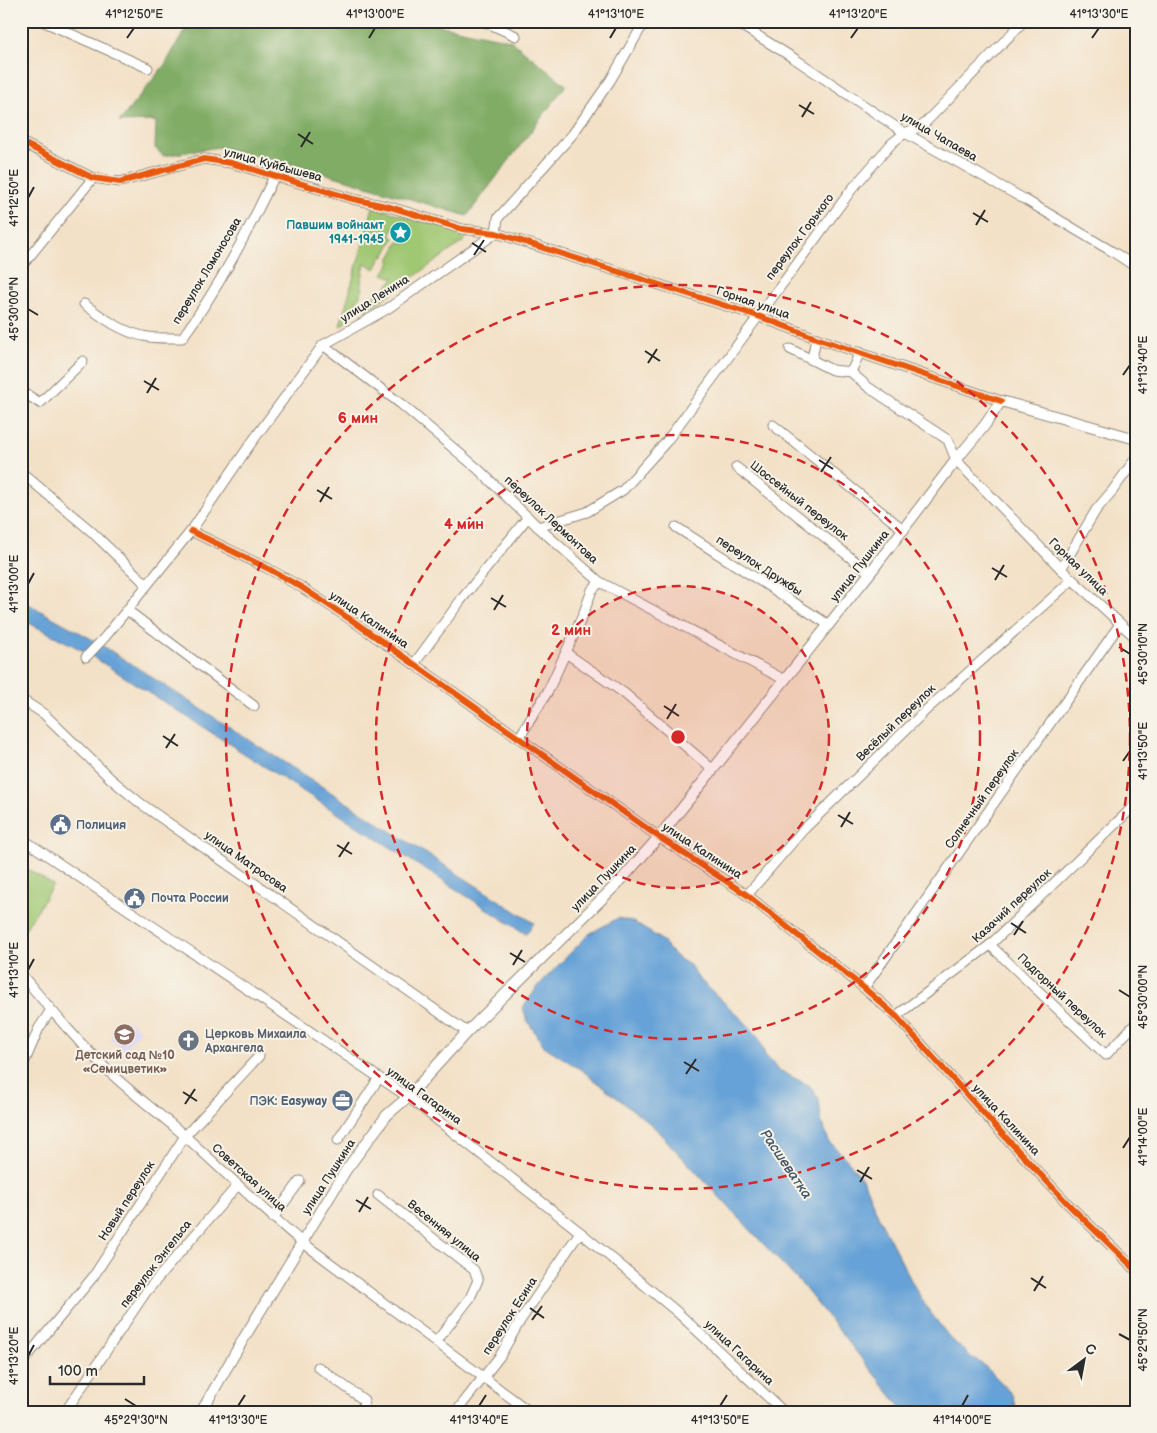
<svg xmlns="http://www.w3.org/2000/svg" width="1157" height="1433" viewBox="0 0 1157 1433" font-family="'Balsamiq Sans',sans-serif">
  <style>
    .built { fill: #dad6f7 }
    .green { fill: #a0c873; stroke: #667a4f }
    .forest { fill: #80ac65; stroke: #566c48 }
    .water { fill: #66a2d7; stroke: #486681 }
    .lines { fill: none; stroke-linecap: round; stroke-linejoin: round }
    .minor-casing { stroke: #8f8679; stroke-width: 11 }
    .major-casing { stroke: #8f8679; stroke-width: 12 }
    .minor { stroke: #fff; stroke-width: 9 }
    .major { stroke: #fff; stroke-width: 10 }
    .cycleway-casing { stroke: #f7f3e8; stroke-width: 9 }
    .cycleway { stroke: #e8590c; stroke-width: 6 }
    .ticks { fill: none; stroke: #2b2b2b; stroke-width: 2 }
    .ring { fill: none; stroke: #d62828; stroke-width: 2.5; stroke-dasharray: 9 6 }
    .labels { text-anchor: middle; dominant-baseline: central; stroke-width: 4; stroke-linejoin: round; paint-order: stroke }
    .street-label { font-size: 12px; fill: #2b2b2b; stroke: #f7f3e8 }
    .culture-label { font-size: 12px; font-weight: bold; fill: #0d838f; stroke: #f7f3e8; text-anchor: end }
    .service-label { font-size: 12px; font-weight: bold; fill: #4e5e75; stroke: #f7f3e8; text-anchor: start }
    .worship-label { font-size: 12px; font-weight: bold; fill: #5b616d; stroke: #f7f3e8; text-anchor: start }
    .education-label { font-size: 12px; font-weight: bold; fill: #785e54; stroke: #f7f3e8 }
    .water-label { font-size: 14px; font-style: italic; fill: #405567; stroke: #f7f3e8 }
    .centre { fill: #d62828; stroke: #f7f3e8; stroke-width: 2.5 }
    .ring-label { font-size: 15px; text-anchor: middle; font-weight: bold; fill: #d62828; stroke: #f7f3e8; stroke-width: 4; stroke-linejoin: round; paint-order: stroke }
    .neatline { fill: none; stroke: #2b2b2b; stroke-width: 2 }
    .ticks-label { font-size: 12px; text-anchor: middle; fill: #2b2b2b }
  </style>
  <rect width="100%" height="100%" fill="#f7f3e8"/>
  <filter id="ink" filterUnits="userSpaceOnUse"><feTurbulence type="fractalNoise" baseFrequency=".02" numOctaves="2"/><feDisplacementMap in="SourceGraphic" scale="10" xChannelSelector="R" yChannelSelector="G"/><feConvolveMatrix kernelMatrix="1 2 1 2 8 2 1 2 1" color-interpolation-filters="sRGB"/></filter>
  <filter id="wash" filterUnits="userSpaceOnUse"><feTurbulence type="fractalNoise" baseFrequency=".0096" numOctaves="4" result="noise"/><feDisplacementMap in="SourceGraphic" scale="20" xChannelSelector="R" yChannelSelector="G"/><feGaussianBlur stdDeviation="1.12" result="paint"/><feColorMatrix in="noise" values="0 0 0 0 0 0 0 0 0 0 0 0 0 0 0 0 0 1.4 0 .05"/><feComposite in="paint" operator="in"/></filter>
  <g filter="url(#wash)">
    <rect width="100%" height="100%" fill="#f3e1c7"/>
    <path class="built" d="M126 1019 140 1030 124 1050 110 1039Z"/>
    <g class="green">
      <path d="M373 207 468 234 464 241 365 312 374 295 380 294 394 278 383 274 391 262 389 260 399 241 403 244 410 229 397 222 390 236 394 238 384 257 382 256 375 269 365 263 361 283 363 289 345 324 340 326Z"/>
      <path d="M21 865 53 885 21 936Z"/>
    </g>
    <path class="forest" d="M190 21H418L510 40 566 85 467 216 307 168 219 147 163 156 155 148 156 121 119 122 166 63Z"/>
    <g class="water">
      <path d="M21 600 97 642 534 923 526 934 84 651 21 619Z"/>
      <path d="M618 918 633 922 659 938 676 957 690 965 698 978 745 1022 760 1040 765 1055 779 1070 810 1086 819 1099 821 1121 829 1141 849 1162 864 1182 879 1218 913 1284 927 1308 950 1338 971 1357 985 1366 1002 1383 1013 1396 1015 1407 1018 1412H902L900 1406 802 1285 652 1125 583 1071 544 1046 527 1020 523 1008 538 986 589 934Z"/>
    </g>
  </g>
  <g filter="url(#ink)">
    <g class="lines">
      <defs>
        <g id="minor">
          <path d="M42 21 148 68"/>
          <path d="M483 21 516 36"/>
          <path d="M734 21 795 59 905 133 1024 199 1113 252 1136 267"/>
          <path d="M21 142 93 178 120 182 204 159 231 163 353 199 390 207 462 229 496 233 758 316 816 338 1001 401"/>
          <path d="M21 267 93 178"/>
          <path d="M84 304C102 317 120 331 143 336 155 339 170 338 182 338 219 288 248 231 275 175"/>
          <path d="M323 345 401 404 478 469 538 527 600 582 785 680"/>
          <path d="M790 349 832 370 851 372 868 387 948 440 956 460 1061 569 1136 638"/>
          <path d="M812 359 816 338"/>
          <path d="M851 372 860 352"/>
          <path d="M21 391 40 403 83 361"/>
          <path d="M773 425 904 530"/>
          <path d="M736 467 870 573"/>
          <path d="M21 472 91 531 147 585"/>
          <path d="M538 527 587 512 623 490 666 442 852 189 892 143 905 133 922 126 1024 21"/>
          <path d="M676 527 829 625"/>
          <path d="M191 531 267 568 301 587 353 621 659 837 747 895 864 988 896 1016 996 1127 1069 1205 1136 1270"/>
          <path d="M1061 569 1096 510 1113 490 1136 458"/>
          <path d="M127 610 254 706"/>
          <path d="M566 653 624 693 713 770"/>
          <path d="M86 657 105 637 191 531 249 446 323 345 387 309 496 233 498 218 572 135 610 81 645 21"/>
          <path d="M414 664 461 600 528 517"/>
          <path d="M21 699 44 714 111 779 140 803 467 1032"/>
          <path d="M519 738 548 691 583 615 592 590 600 582"/>
          <path d="M21 838 408 1097 580 1232 676 1311 784 1412"/>
          <path d="M747 895 803 830 838 796 925 711 1072 580"/>
          <path d="M990 945 1106 1055 1136 1023"/>
          <path d="M21 974C51 1010 82 1047 116 1078 139 1099 164 1117 186 1137 225 1172 262 1209 302 1242L530 1412"/>
          <path d="M864 988 1120 624"/>
          <path d="M896 1016 990 945 1136 804"/>
          <path d="M21 1070 39 1028 51 1010"/>
          <path d="M338 1140 379 1078"/>
          <path d="M378 1195 474 1270 478 1280 470 1298 436 1342"/>
          <path d="M273 1218 300 1181"/>
          <path d="M21 1364 93 1277 185 1136 259 1056"/>
          <path d="M318 1367 364 1400 362 1412"/>
          <path d="M65 1412 146 1292 237 1186"/>
          <path d="M456 1412 500 1356 520 1321 580 1232"/>
        </g>
        <path id="major" d="M201 1412 244 1338 346 1170 387 1115 408 1097 467 1032 621 880 659 837 870 573 956 460 985 425 1001 401 1136 439"/>
      </defs>
      <use href="#minor" class="minor-casing"/>
      <use href="#major" class="major-casing"/>
      <use href="#minor" class="minor"/>
      <use href="#major" class="major"/>
      <defs>
        <g id="cycleway">
          <path d="M21 142 93 178 120 182 204 159 231 163 353 199 390 207 462 229 496 233 758 316 816 338 1001 401"/>
          <path d="M191 531 267 568 301 587 353 621 659 837 747 895 864 988 896 1016 996 1127 1069 1205 1136 1270"/>
        </g>
      </defs>
      <use href="#cycleway" class="cycleway-casing"/>
      <use href="#cycleway" class="cycleway"/>
    </g>
  </g>
  <path class="ticks" d="M127 38 134 28M369 38 375 28M610 38 616 28M851 38 858 28M1092 38 1099 28M799 105 814 114M802 117 811 102M298 134 313 144M301 147 310 132M28 198 34 187M973 213 988 222M976 225 985 210M472 243 486 252M474 255 484 240M28 309 38 315M645 351 660 361M648 363 657 349M1123 375 1130 365M144 381 159 390M147 393 156 378M819 460 833 469M821 472 831 457M317 490 332 499M320 502 329 487M992 568 1007 577M995 580 1004 565M28 584 34 573M491 598 506 607M494 610 503 595M1119 647 1130 654M664 706 679 716M667 719 676 704M163 736 178 746M166 748 175 734M1123 761 1130 751M838 815 853 824M841 827 850 812M337 845 352 854M339 857 349 842M1011 923 1026 933M1014 935 1023 921M510 953 525 962M513 965 522 950M28 970 34 959M1119 990 1130 997M684 1062 699 1071M686 1074 696 1059M183 1092 197 1101M185 1104 195 1089M1123 1148 1130 1137M857 1170 872 1179M860 1182 869 1167M356 1200 371 1209M359 1212 368 1197M1031 1278 1046 1288M1034 1291 1043 1276M530 1308 544 1318M532 1320 542 1306M1119 1334 1130 1340M28 1356 34 1345M125 1399 136 1406M238 1406 245 1395M479 1406 486 1395M720 1406 727 1395M962 1406 968 1395"/>
  <circle cx="678" cy="737" r="151" fill="#d62828" fill-opacity=".12"/>
  <g class="ring">
    <circle cx="678" cy="737" r="151"/>
    <circle cx="678" cy="737" r="302"/>
    <circle cx="678" cy="737" r="452"/>
  </g>
  <defs>
    <symbol id="sight-disc" viewBox="-11 -11 22 22"><circle r="9.5" fill="#0f9aa8" stroke="#f7f3e8"/><path d="M0-6L1.8-2.2L6-1.7L2.9 1.2L3.7 5.4L0 3.3L-3.7 5.4L-2.9 1.2L-6-1.7L-1.8-2.2Z" fill="#fff"/></symbol>
    <symbol id="civic-disc" viewBox="-11 -11 22 22"><circle r="9.5" fill="#5c6f8a" stroke="#f7f3e8"/><path d="M-.6-6.5H3V-4.5H.6V-3L4-1V1h2V6H-6V1h2V-1L-.6-3ZM-1.2 2.5V6h2.4V2.5Z" fill="#fff"/></symbol>
    <symbol id="school-disc" viewBox="-11 -11 22 22"><circle r="9.5" fill="#8d6e63" stroke="#f7f3e8"/><path d="M0-5L7-2L0 1L-7-2ZM-4 1L0 2.5L4 1V4Q0 6-4 4Z" fill="#fff"/></symbol>
    <symbol id="church-disc" viewBox="-11 -11 22 22"><circle r="9.5" fill="#6b7280" stroke="#f7f3e8"/><path d="M-1.2-6h2.4v3.5h3.3v2.4h-3.3V6h-2.4V-.1h-3.3v-2.4h3.3Z" fill="#fff"/></symbol>
    <symbol id="office-disc" viewBox="-11 -11 22 22"><circle r="9.5" fill="#5c6f8a" stroke="#f7f3e8"/><path d="M-6-3h4V-5.5h4V-3h4V5H-6ZM-1-4.5V-3h2v-1.5ZM-6 0V1H6V0Z" fill="#fff"/></symbol>
  </defs>
  <g fill-rule="evenodd">
    <use href="#sight-disc" x="388" y="220" width="25" height="25"/>
    <use href="#civic-disc" x="48" y="812" width="25" height="25"/>
    <use href="#civic-disc" x="122" y="886" width="25" height="25"/>
    <use href="#school-disc" x="112" y="1022" width="25" height="25"/>
    <use href="#church-disc" x="176" y="1028" width="25" height="25"/>
    <use href="#office-disc" x="330" y="1088" width="25" height="25"/>
  </g>
  <g class="labels">
    <g class="street-label">
      <text transform="translate(939 137) rotate(30)">улица Чапаева</text>
      <text transform="translate(273 165) rotate(15)">улица Куйбышева</text>
      <text transform="translate(800 237) rotate(-53)">переулок Горького</text>
      <text transform="translate(207 271) rotate(-59)">переулок Ломоносова</text>
      <text transform="translate(375 299) rotate(-32)">улица Ленина</text>
      <text transform="translate(753 303) rotate(19)">Горная улица</text>
      <text transform="translate(799 501) rotate(38)">Шоссейный переулок</text>
      <text transform="translate(551 520) rotate(43)">переулок Лермонтова</text>
      <text transform="translate(759 566) rotate(33)">переулок Дружбы</text>
      <text transform="translate(860 566) rotate(-52)">улица Пушкина</text>
      <text transform="translate(1078 567) rotate(44)">Горная улица</text>
      <text transform="translate(369 620) rotate(34)">улица Калинина</text>
      <text transform="translate(896 723) rotate(-44)">Весёлый переулок</text>
      <text transform="translate(982 799) rotate(-55)">Солнечный переулок</text>
      <text transform="translate(702 851) rotate(33)">улица Калинина</text>
      <text transform="translate(246 862) rotate(35)">улица Матросова</text>
      <text transform="translate(604 878) rotate(-46)">улица Пушкина</text>
      <text transform="translate(1012 906) rotate(-43)">Казачий переулок</text>
      <text transform="translate(1062 996) rotate(43)">Подгорный переулок</text>
      <text transform="translate(424 1096) rotate(36)">улица Гагарина</text>
      <text transform="translate(1006 1120) rotate(47)">улица Калинина</text>
      <text transform="translate(329 1177) rotate(-57)">улица Пушкина</text>
      <text transform="translate(249 1178) rotate(42)">Советская улица</text>
      <text transform="translate(127 1201) rotate(-57)">Новый переулок</text>
      <text transform="translate(444 1231) rotate(39)">Весенняя улица</text>
      <text transform="translate(156 1264) rotate(-52)">переулок Энгельса</text>
      <text transform="translate(510 1316) rotate(-57)">переулок Есина</text>
      <text transform="translate(739 1353) rotate(43)">улица Гагарина</text>
    </g>
    <g class="culture-label">
      <text x="384" y="225">Павшим войнамт<tspan x="384" dy="14">1941-1945</tspan></text>
    </g>
    <g class="service-label">
      <text x="76" y="825">Полиция</text>
      <text x="151" y="898">Почта России</text>
      <text x="327" y="1101" text-anchor="end">ПЭК: Easyway</text>
    </g>
    <g class="worship-label">
      <text x="205" y="1034">Церковь Михаила<tspan x="205" dy="14">Архангела</tspan></text>
    </g>
    <g class="education-label">
      <text x="125" y="1055">Детский сад №10<tspan x="125" dy="14">«Семицветик»</tspan></text>
    </g>
    <g class="water-label">
      <text transform="translate(786 1164) rotate(56)">Расшеватка</text>
    </g>
  </g>
  <circle cx="678" cy="737" r="8" class="centre"/>
  <g class="ring-label">
    <text x="358" y="423">6 мин</text>
    <text x="464" y="529">4 мин</text>
    <text x="571" y="635">2 мин</text>
  </g>
  <rect width="1157" height="1433" fill="none" stroke="#f7f3e8" stroke-width="55"/>
  <g transform="translate(1084 1360) rotate(32)" stroke="#f7f3e8" stroke-width="4" paint-order="stroke">
  <path d="M0-4L9 19L0 12L-9 19Z" fill="#2b2b2b"/>
  <text y="-8" font-size="14" font-weight="bold" text-anchor="middle" fill="#2b2b2b">С</text>
  </g>
  <path d="M50 1376v8h94v-8" fill="none" stroke="#2b2b2b" stroke-width="2.5"/>
  <text x="58" y="1376" font-size="15" fill="#2b2b2b" stroke="#f7f3e8" stroke-width="4" paint-order="stroke">100 m</text>
  <rect x="28" y="28" width="1102" height="1378" class="neatline"/>
  <g class="ticks-label">
    <text x="134" y="18">41°12'50"E</text>
    <text x="375" y="18">41°13'00"E</text>
    <text x="616" y="18">41°13'10"E</text>
    <text x="858" y="18">41°13'20"E</text>
    <text x="1099" y="18">41°13'30"E</text>
    <text transform="translate(14 198) rotate(-90)" y="4">41°12'50"E</text>
    <text transform="translate(14 309) rotate(-90)" y="4">45°30'00"N</text>
    <text transform="translate(1143 365) rotate(-90)" y="4">41°13'40"E</text>
    <text transform="translate(14 584) rotate(-90)" y="4">41°13'00"E</text>
    <text transform="translate(1143 654) rotate(-90)" y="4">45°30'10"N</text>
    <text transform="translate(1143 751) rotate(-90)" y="4">41°13'50"E</text>
    <text transform="translate(14 970) rotate(-90)" y="4">41°13'10"E</text>
    <text transform="translate(1143 997) rotate(-90)" y="4">45°30'00"N</text>
    <text transform="translate(1143 1137) rotate(-90)" y="4">41°14'00"E</text>
    <text transform="translate(1143 1340) rotate(-90)" y="4">45°29'50"N</text>
    <text transform="translate(14 1356) rotate(-90)" y="4">41°13'20"E</text>
    <text x="136" y="1424">45°29'30"N</text>
    <text x="238" y="1424">41°13'30"E</text>
    <text x="479" y="1424">41°13'40"E</text>
    <text x="720" y="1424">41°13'50"E</text>
    <text x="962" y="1424">41°14'00"E</text>
  </g>
</svg>
